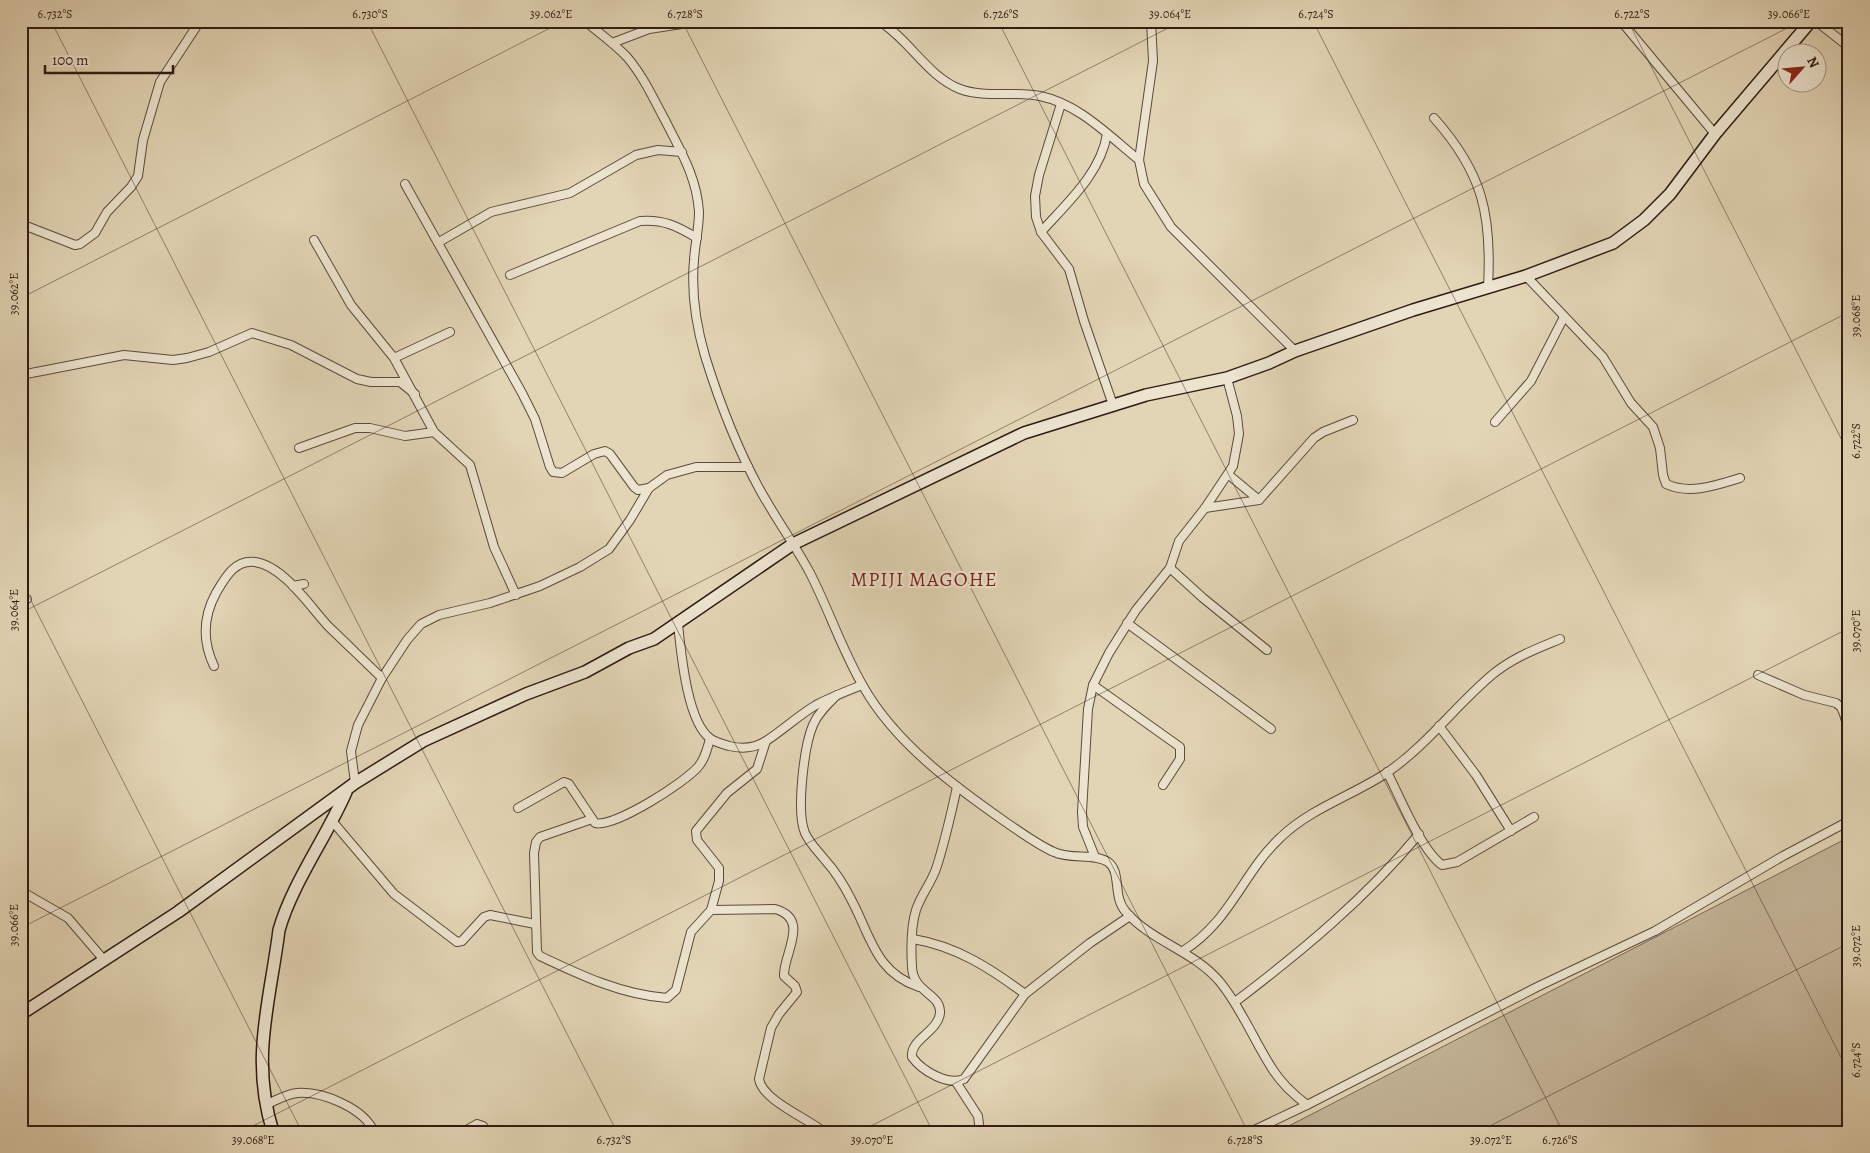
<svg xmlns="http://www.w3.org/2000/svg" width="1870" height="1153" viewBox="0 0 1870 1153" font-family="Alegreya,serif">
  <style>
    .green { fill: #c4b599; stroke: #7a6856 }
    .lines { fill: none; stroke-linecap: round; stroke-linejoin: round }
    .street-casing { stroke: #5c4a3c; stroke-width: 10 }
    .secondary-casing { stroke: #2f1b13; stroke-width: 14 }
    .street { stroke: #ece4cf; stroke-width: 8 }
    .secondary { stroke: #ece4cf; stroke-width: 11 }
    .ticks { fill: none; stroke: #2f1b13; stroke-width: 1; stroke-opacity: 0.45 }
    .labels { text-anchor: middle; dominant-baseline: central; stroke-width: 4.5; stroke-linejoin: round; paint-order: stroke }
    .quarter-label { font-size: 20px; letter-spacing: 1px; fill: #7a1f14; stroke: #ece4cf }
    .neatline { fill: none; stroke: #2f1b13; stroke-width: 2 }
    .ticks-label { font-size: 12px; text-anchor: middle; fill: #2f1b13 }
  </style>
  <rect width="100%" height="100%" fill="#e2d5b5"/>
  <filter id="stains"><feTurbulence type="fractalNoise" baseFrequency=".004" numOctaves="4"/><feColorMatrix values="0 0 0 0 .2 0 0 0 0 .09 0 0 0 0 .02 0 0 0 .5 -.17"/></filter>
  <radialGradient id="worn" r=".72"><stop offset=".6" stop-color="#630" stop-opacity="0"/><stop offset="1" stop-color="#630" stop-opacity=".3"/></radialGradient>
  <path class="green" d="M1849 837V1132H1277L1778 874Z"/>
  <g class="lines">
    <defs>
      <g id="street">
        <path d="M585 21C599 33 614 43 627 57 644 77 654 100 666 122 681 152 697 178 699 212 699 228 695 244 694 260 691 293 696 325 705 356 719 401 737 448 760 490 776 519 795 545 810 573 829 610 842 650 863 686 895 743 954 786 1007 823 1022 833 1038 845 1054 852 1071 860 1094 853 1108 862 1122 872 1112 897 1126 912 1152 942 1194 951 1220 982 1242 1009 1254 1041 1273 1070 1282 1084 1294 1095 1307 1105"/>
        <path d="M879 21C910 40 927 76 960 89 983 98 1015 91 1040 96 1079 104 1109 136 1139 160"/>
        <path d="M1151 21 1153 61 1139 160 1144 184 1171 227 1295 351"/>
        <path d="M1621 21 1715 134"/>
        <path d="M1816 21 1849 47"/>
        <path d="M649 29 701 21"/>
        <path d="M612 43 649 29 657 21"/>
        <path d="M1061 104 1039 175 1035 196 1036 217 1041 232 1069 269 1084 321 1113 405"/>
        <path d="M1434 118C1483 173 1492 215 1488 287"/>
        <path d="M1849 125 1846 132 1849 140"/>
        <path d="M405 184 522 393 535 419 550 467 553 472 562 473 594 454 605 451 610 454 634 487 638 490 649 488"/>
        <path d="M21 224 75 245 80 244 95 233 107 212 131 187 138 176 143 140 160 82 200 21"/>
        <path d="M1041 232C1067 203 1101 173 1107 134"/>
        <path d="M314 240 351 305 394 358 434 432 470 465 494 547 516 595"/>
        <path d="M439 242 491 212 570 193 636 155 658 150 682 152"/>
        <path d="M1846 258 1849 256"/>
        <path d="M510 275 640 221C663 219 677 226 697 238"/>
        <path d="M1526 276 1603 357 1631 403 1653 427 1660 448 1663 475 1666 484C1690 495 1717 485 1740 478"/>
        <path d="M394 358 450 332"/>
        <path d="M21 375 124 355 173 360 187 358 209 352 252 333 291 345 357 379 371 382H400L415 394"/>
        <path d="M1495 422 1531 381 1564 317"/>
        <path d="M299 448 355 428H370L405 436 434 432"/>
        <path d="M1229 475 1259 500"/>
        <path d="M1205 508 1259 500 1314 438 1323 432 1353 420"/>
        <path d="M1170 568 1203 598 1267 650"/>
        <path d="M293 586 304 584"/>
        <path d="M21 602 27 599"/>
        <path d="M1127 623 1271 729"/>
        <path d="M678 624C681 652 687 723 711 739 717 743 723 744 729 746 742 749 755 748 766 741 783 730 799 715 816 705 831 697 847 691 862 685"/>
        <path d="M214 666C202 641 203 617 216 593 225 578 235 559 255 562 284 566 311 608 329 627 347 644 364 661 382 678"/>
        <path d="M1758 675 1804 695 1836 703 1841 707 1844 714 1849 732"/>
        <path d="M1093 685 1180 747V759L1163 785"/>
        <path d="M837 695C828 704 818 713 813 725 804 746 796 812 805 833 810 844 818 851 825 860 836 872 845 887 852 901 871 937 876 973 919 987"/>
        <path d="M1439 726 1476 775 1511 831"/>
        <path d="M1387 772C1400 797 1421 850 1442 865L1457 862 1534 817"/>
        <path d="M355 783 351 751 358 725 382 678 407 640 421 624 439 615 490 603 540 586 580 567 609 549 630 520 649 488 667 475 696 467H748"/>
        <path d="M957 787C951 814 945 842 936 869 931 883 921 895 916 910 911 926 911 950 912 967 913 993 941 993 940 1013 938 1032 910 1039 912 1057 922 1071 948 1086 964 1079L1025 994 1090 943 1130 916"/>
        <path d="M518 808 564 782 569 784 595 823C614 828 684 783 698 767 705 759 707 749 710 739"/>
        <path d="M592 819 540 837 536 842 534 853 537 952 540 956C580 975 622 995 667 998L676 990 691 932 711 910 719 881V868L697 840 696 831 727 793 757 769 766 741"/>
        <path d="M333 822 394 894 457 942 462 941 484 917 490 915 535 924"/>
        <path d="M1095 857 1083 827 1082 812 1088 709 1093 685 1109 653 1136 610 1170 568 1179 541 1205 508 1233 466 1239 434 1237 416 1227 378"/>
        <path d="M21 891 68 918 104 960"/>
        <path d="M711 910 775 909C811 919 783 954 784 976L795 986 797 992 779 1014 771 1028 759 1079C762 1100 807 1118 824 1132"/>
        <path d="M913 939C956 946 990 968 1025 994"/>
        <path d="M1183 951C1231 921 1243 872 1281 837 1311 808 1354 795 1388 772 1428 744 1456 705 1493 674 1514 657 1536 649 1560 639"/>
        <path d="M1235 1002C1302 951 1365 899 1419 834"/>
        <path d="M956 1082 978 1116 980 1132"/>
        <path d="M265 1105C275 1101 286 1094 297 1093 322 1091 364 1108 374 1132"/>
        <path d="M463 1132 477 1124 483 1126 486 1132"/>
        <path d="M1250 1132 1307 1105 1537 987 1655 931 1783 856 1849 821"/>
      </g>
      <g id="secondary">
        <path d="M21 1014 178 912 355 783 423 741 526 694 585 672 629 648 654 639 793 544 1024 433 1146 395 1227 378 1269 363 1295 351 1413 310 1526 276 1613 243 1644 220 1670 194 1715 134 1811 21"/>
        <path d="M273 1132C250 1059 270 1002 279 930 292 884 326 838 346 792"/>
      </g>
    </defs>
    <use href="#street" class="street-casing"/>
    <use href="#secondary" class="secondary-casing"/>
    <use href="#street" class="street"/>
    <use href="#secondary" class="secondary"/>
  </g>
  <path class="ticks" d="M51 21 617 1132M367 21 933 1132M682 21 1248 1132M998 21 1563 1132M1313 21 1849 1073M1628 21 1849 454M21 298 564 21M21 581 302 1132M21 613 1182 21M21 928 1801 21M241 1132 1849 312M859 1132 1849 628M1478 1132 1849 943"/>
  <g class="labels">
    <g class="quarter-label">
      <text x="924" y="579">MPIJI MAGOHE</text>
    </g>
  </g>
  <rect width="1870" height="1153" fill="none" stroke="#e2d5b5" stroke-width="55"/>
  <g transform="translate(1802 68) rotate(63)"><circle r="24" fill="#ece4cf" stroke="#a09484"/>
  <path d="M0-4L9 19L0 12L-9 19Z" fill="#8f2418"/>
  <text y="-8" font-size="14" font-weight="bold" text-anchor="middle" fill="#2f1b13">N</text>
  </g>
  <path d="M45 65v8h128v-8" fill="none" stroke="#2f1b13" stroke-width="2.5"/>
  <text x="52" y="65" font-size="15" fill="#2f1b13" stroke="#ece4cf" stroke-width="4" paint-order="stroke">100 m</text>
  <rect x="28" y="28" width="1814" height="1098" class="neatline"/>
  <g class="ticks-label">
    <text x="55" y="18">6.732°S</text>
    <text x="370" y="18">6.730°S</text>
    <text x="551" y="18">39.062°E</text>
    <text x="685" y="18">6.728°S</text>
    <text x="1001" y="18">6.726°S</text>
    <text x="1170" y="18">39.064°E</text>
    <text x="1316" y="18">6.724°S</text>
    <text x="1632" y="18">6.722°S</text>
    <text x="1789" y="18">39.066°E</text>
    <text transform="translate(14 294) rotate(-90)" y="4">39.062°E</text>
    <text transform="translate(1856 316) rotate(-90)" y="4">39.068°E</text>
    <text transform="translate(1856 441) rotate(-90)" y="4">6.722°S</text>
    <text transform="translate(14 610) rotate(-90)" y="4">39.064°E</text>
    <text transform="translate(1856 631) rotate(-90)" y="4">39.070°E</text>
    <text transform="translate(14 925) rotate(-90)" y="4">39.066°E</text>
    <text transform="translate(1856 946) rotate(-90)" y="4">39.072°E</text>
    <text transform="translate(1856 1060) rotate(-90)" y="4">6.724°S</text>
    <text x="253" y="1144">39.068°E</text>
    <text x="614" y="1144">6.732°S</text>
    <text x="872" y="1144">39.070°E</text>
    <text x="1245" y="1144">6.728°S</text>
    <text x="1491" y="1144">39.072°E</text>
    <text x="1560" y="1144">6.726°S</text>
  </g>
  <rect width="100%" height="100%" filter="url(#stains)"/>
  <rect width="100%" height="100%" fill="url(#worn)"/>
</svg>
